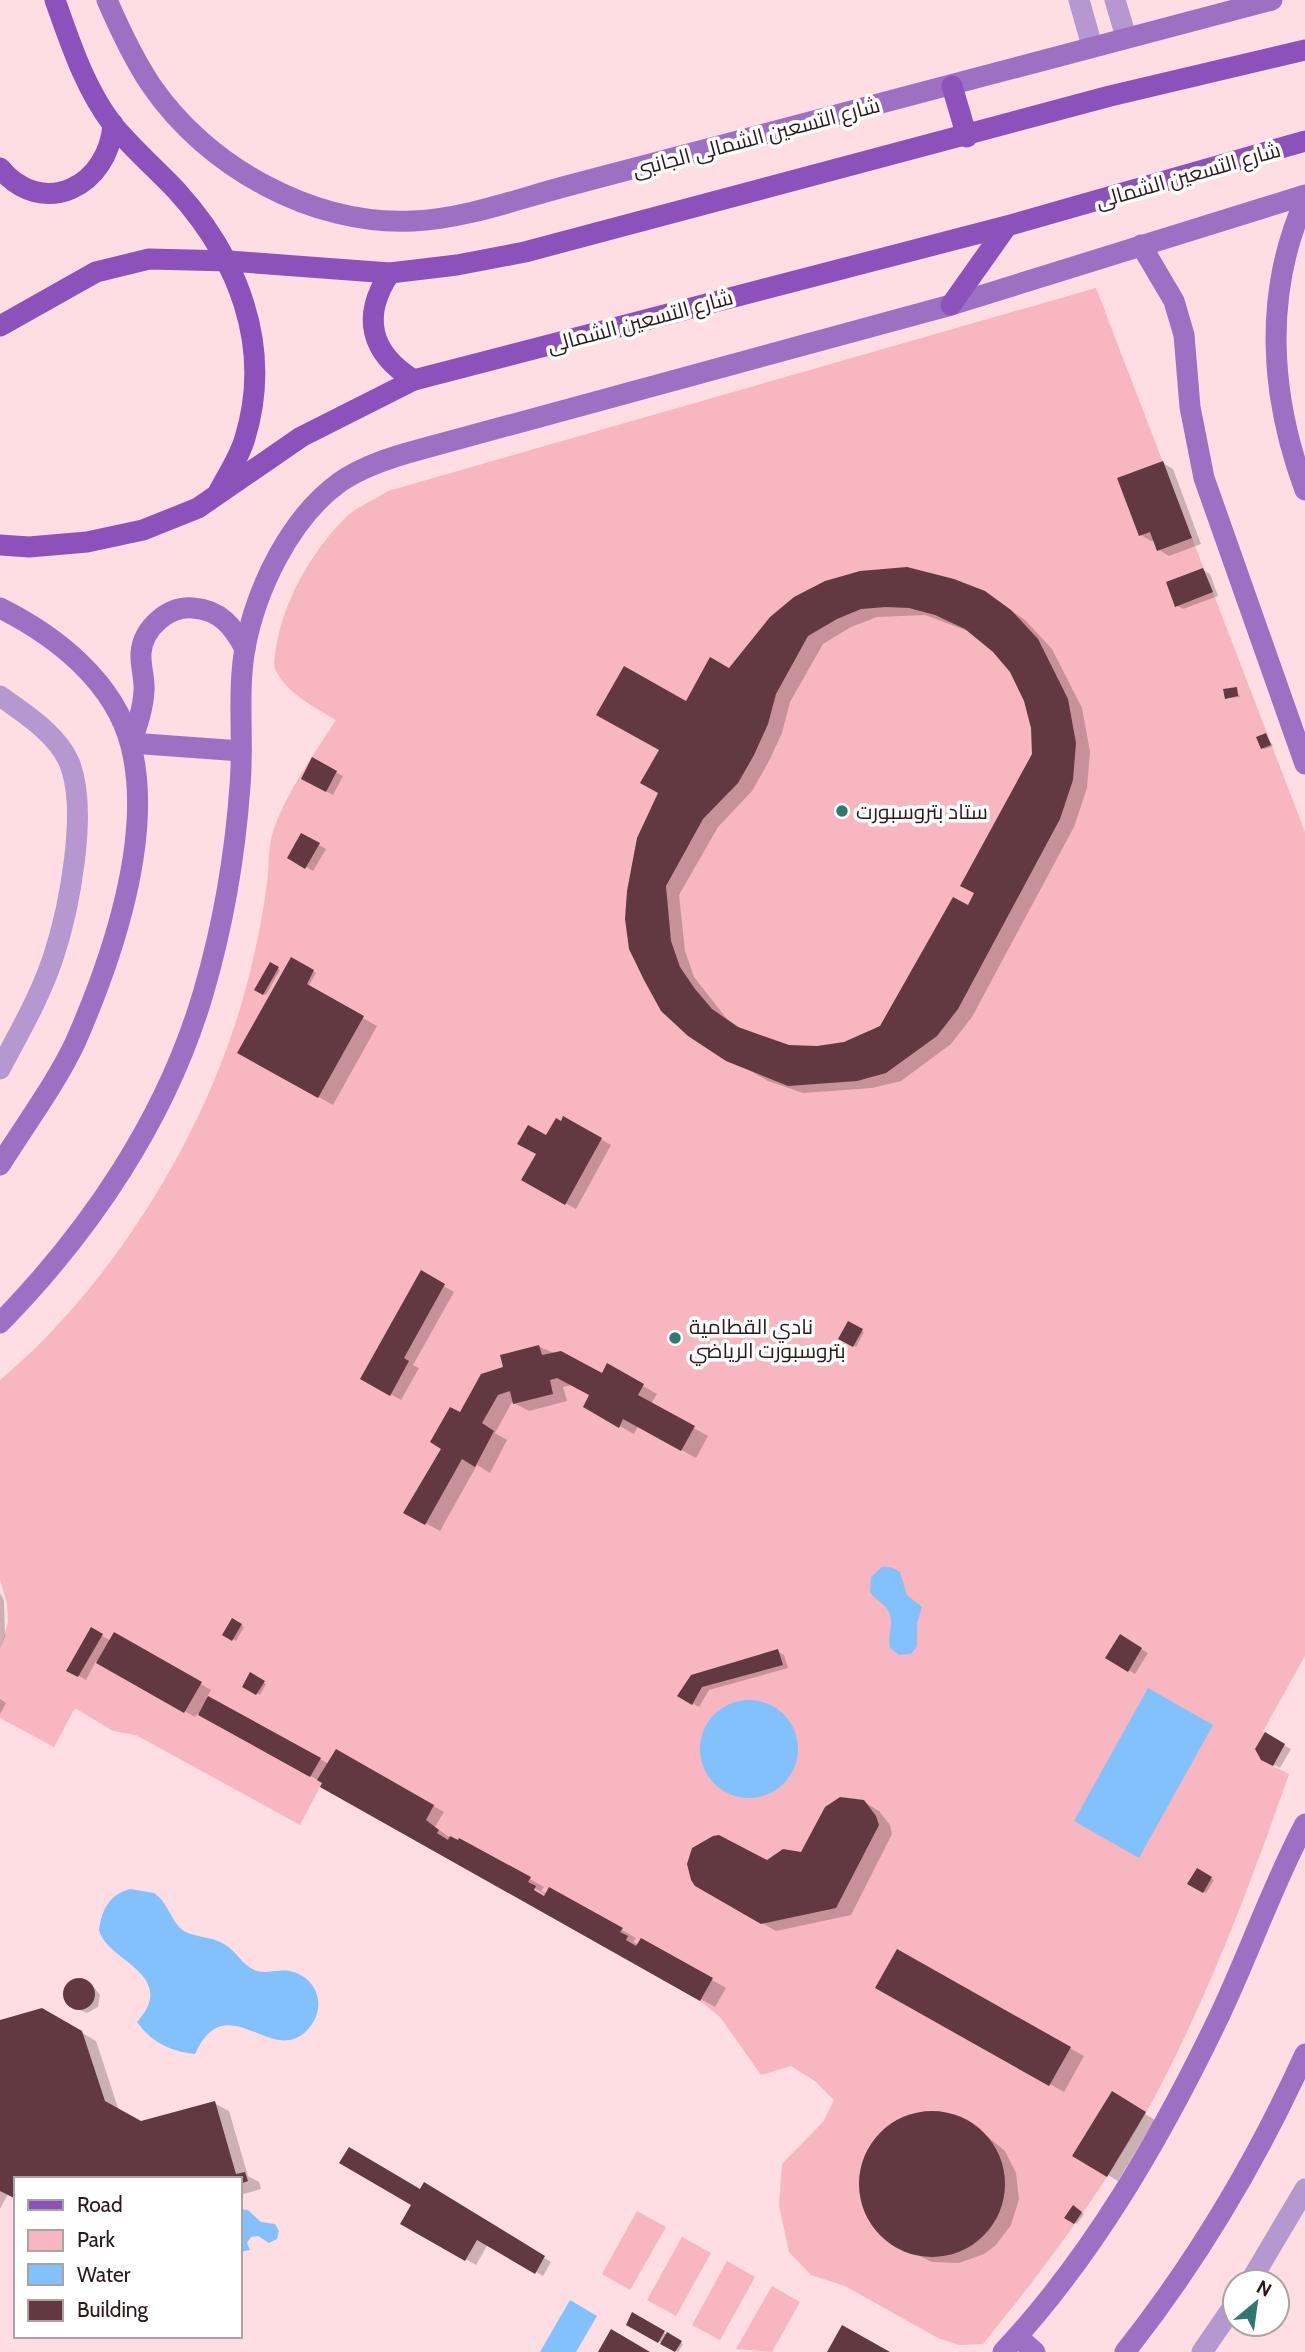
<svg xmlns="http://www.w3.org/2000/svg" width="1305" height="2352" viewBox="0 0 1305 2352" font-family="Cabin,Cairo,sans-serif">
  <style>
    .green { fill: #f8b6c0 }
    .water { fill: #83c1fc }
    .shadow { fill: #0003; fill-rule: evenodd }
    .building { fill: #633941; fill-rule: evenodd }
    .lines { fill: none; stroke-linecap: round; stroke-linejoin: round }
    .street { stroke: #b698d1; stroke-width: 21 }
    .secondary { stroke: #9e70c4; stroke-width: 21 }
    .primary { stroke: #8c51ba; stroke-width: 21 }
    .poi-dot { fill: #307973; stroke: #fff; stroke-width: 2.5 }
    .labels { text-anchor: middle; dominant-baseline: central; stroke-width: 7; stroke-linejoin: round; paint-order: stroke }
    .street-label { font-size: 21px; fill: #2a181b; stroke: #fff }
    .poi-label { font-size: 21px; fill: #2a181b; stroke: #fff; text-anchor: start }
  </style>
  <rect width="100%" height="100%" fill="#fedee2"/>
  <g class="green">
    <path d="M1096 288 1305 832V1656L1263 1731 1285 1744 1273 1766 1289 1774C1253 1877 1215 1978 1166 2075 1118 2171 1051 2260 983 2344L959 2345 938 2338 845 2286 811 2275 789 2252 779 2206 782 2164 823 2122 834 2100 816 2082 791 2066 761 2075 720 2017 700 2001 320 1787 300 1825 136 1735 113 1731 75 1708 54 1747 0 1718V1651L8 1622 7 1604 0 1579V1380C110 1288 202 1140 242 1002 253 963 262 923 267 883 269 867 268 850 272 835 283 797 315 753 336 720 313 706 287 694 275 669 273 662 275 655 276 648 284 600 310 555 343 520 354 508 374 500 388 491Z"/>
    <path d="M637 2211 666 2227 630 2290 602 2274Z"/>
    <path d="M682 2237 711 2253 676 2316 647 2300Z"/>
    <path d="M727 2261 755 2277 720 2340 692 2325Z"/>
    <path d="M772 2286 800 2302 772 2352 736 2349Z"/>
  </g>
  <g class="water">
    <path d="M882 1567H891L900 1572 907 1595 922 1607 917 1623V1646L911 1654 899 1655 890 1648C887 1635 896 1622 887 1609 882 1602 875 1599 870 1592L871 1577Z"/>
    <path d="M1148 1688 1213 1725 1139 1858 1074 1821Z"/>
    <circle cx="749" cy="1749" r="49"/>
    <path d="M130 1889 154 1893C169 1903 170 1921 184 1931 196 1938 211 1936 224 1944 237 1951 242 1966 257 1971 267 1974 278 1969 289 1971 314 1975 327 2002 312 2024 276 2076 228 1981 195 2054 170 2051 152 2043 137 2022 180 1974 106 1961 99 1930 102 1909 109 1895 130 1889Z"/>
    <path d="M240 2209 248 2210 261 2222 275 2224 279 2231 277 2239 269 2243 258 2236 251 2237 247 2243 250 2250 240 2252Z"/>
    <path d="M570 2300 597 2316 576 2352H540Z"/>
  </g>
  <g class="shadow">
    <path d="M1163 463 1173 469 1201 544 1169 556 1159 550 1155 540 1151 541 1141 535Z"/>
    <path d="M1203 570 1210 574 1218 596 1183 609 1176 605Z"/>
    <path d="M795 599 999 602 1025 620 1052 649 1082 708 1090 752 1087 788 1074 827 972 1017 951 1044 901 1081 872 1088 803 1093 768 1081 689 1035 627 919 632 864 639 839 660 792 685 703 730 670ZM925 615 973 633 994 650 1011 671 1025 700 1033 728 1034 755 969 907 881 1027 844 1044 817 1048 789 1046 743 1030 727 1019 694 977 685 951 679 895 718 827 752 791 768 763 782 733 790 702 823 644 851 627 877 617Z"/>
    <path d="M1236 689 1240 697 1227 698Z"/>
    <path d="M1266 735 1273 746 1265 749 1263 748Z"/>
    <path d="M313 760 343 776 333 795 303 778Z"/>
    <path d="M302 835 326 849 313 871 289 857Z"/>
    <path d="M292 959 316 973 308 987 377 1026 333 1105 240 1053Z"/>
    <path d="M271 965 280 970 266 995 257 990Z"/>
    <path d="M564 1118 611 1145 576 1209 523 1180 547 1138Z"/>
    <path d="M421 1273 454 1292 413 1365 419 1368 401 1400 362 1378Z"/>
    <path d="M849 1323 864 1332 856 1347 841 1338Z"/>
    <path d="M538 1346 603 1375 608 1366 657 1394 651 1404 708 1436 696 1458 638 1426 634 1434 585 1407 591 1395 572 1385 563 1387 567 1401 529 1411 512 1402 495 1433 507 1440 490 1473 477 1465 440 1531 405 1512 460 1415 505 1368Z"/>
    <path d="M0 1593 4 1601 5 1636 0 1650Z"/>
    <path d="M233 1620 244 1627 236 1641 224 1634Z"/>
    <path d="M92 1630 111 1641 115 1634 211 1690 207 1697 329 1764 336 1751 444 1812 435 1827 452 1839 460 1840 544 1887 541 1891 547 1894 550 1890 622 1930 636 1938 633 1942 639 1945 642 1940 726 1988 715 2007 430 1848 323 1783 198 1713 195 1717 96 1661 86 1680 69 1670ZM527 1884 546 1895V1899L525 1887Z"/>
    <path d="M1120 1637 1148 1653 1135 1674 1108 1658Z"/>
    <path d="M777 1651 784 1655 788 1668 709 1690 699 1707 680 1696Z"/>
    <path d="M251 1675 266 1684 260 1695 245 1686Z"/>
    <path d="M0 1699 6 1703 0 1714Z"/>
    <path d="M1265 1735 1291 1749 1280 1768 1263 1759Z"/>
    <path d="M864 1802 879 1811 890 1825 892 1834 851 1915 776 1931 696 1885 802 1854Z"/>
    <path d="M1197 1870 1214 1880 1206 1893 1190 1883Z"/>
    <path d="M897 1951 1084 2056 1064 2092 877 1987Z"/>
    <path d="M73 1981H85L92 1985 100 1995 98 2007 87 2013 73 2007 65 1997V1991Z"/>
    <path d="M42 2010 96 2041 119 2111 141 2123 214 2103 229 2111 248 2176 259 2182 261 2189 240 2195V2179H16L0 2209V2022Z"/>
    <path d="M1112 2094 1155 2120 1118 2181 1075 2155Z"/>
    <path d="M936 2113 961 2118 976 2127 1005 2151 1016 2173 1019 2199 1011 2225 995 2246 984 2254 959 2263 932 2262 892 2243 873 2224 863 2200 861 2173 870 2148 888 2128 911 2115Z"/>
    <path d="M424 2185 551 2262 543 2276 488 2244 476 2265 403 2223Z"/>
    <path d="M1073 2208 1084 2214 1077 2224 1067 2217Z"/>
    <path d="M633 2315 683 2344 678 2352 628 2324Z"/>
  </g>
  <g class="building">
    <path d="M1163 461 1192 538 1157 551 1150 532 1139 536 1117 478Z"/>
    <path d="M907 567 954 579 985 591 1011 610 1038 639 1068 699 1076 743 1073 780 1060 819 958 1009 937 1036 886 1073 857 1081 788 1086 726 1061 688 1036 661 1011 644 980 629 949 625 919 627 891 637 838 658 793 640 783 659 750 596 715 624 666 686 701 710 657 729 668 770 617 794 597 825 581 860 571ZM886 607 909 608 935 615 965 629 993 652 1010 672 1024 701 1031 728 1032 754 960 886 974 893 968 905 953 897 880 1026 844 1042 817 1046 789 1045 738 1027 712 1009 695 989 680 967 671 941 666 886 703 819 738 783 754 755 768 724 776 694 808 636 837 619 861 609Z"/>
    <path d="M1203 568 1213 592 1175 607 1166 582Z"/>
    <path d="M1237 687 1238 696 1225 699 1223 689Z"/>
    <path d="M1266 733 1271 745 1261 749 1256 737Z"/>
    <path d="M312 757 337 771 326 792 301 779Z"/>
    <path d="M301 833 320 843 305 869 287 858Z"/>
    <path d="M291 957 314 970 307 984 364 1016 318 1098 237 1053Z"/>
    <path d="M270 962 279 967 263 995 254 990Z"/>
    <path d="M563 1116 602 1138 565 1205 521 1180 536 1154 517 1144 528 1125 546 1135 556 1118 561 1121Z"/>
    <path d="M421 1270 445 1284 404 1358 409 1361 390 1396 360 1379Z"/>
    <path d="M848 1321 863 1329 853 1347 838 1339Z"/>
    <path d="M539 1345 542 1355 561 1351 602 1373 607 1363 644 1384 638 1395 695 1426 681 1451 623 1419 619 1428 583 1407 589 1395 557 1378 550 1380 553 1394 513 1404 510 1391 498 1395 482 1423 494 1431 475 1467 462 1459 425 1525 403 1513 441 1449 430 1442 450 1407 460 1412 481 1374 503 1367 500 1355Z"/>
    <path d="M232 1618 242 1624 232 1641 222 1635Z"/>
    <path d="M91 1627 103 1634 78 1677 66 1671Z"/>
    <path d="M114 1632 202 1682 184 1713 96 1663Z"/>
    <path d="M1120 1634 1142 1648 1128 1672 1105 1658Z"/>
    <path d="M778 1649 783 1665 702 1687 692 1705 677 1696 691 1675Z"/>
    <path d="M250 1672 265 1681 256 1695 242 1687Z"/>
    <path d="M208 1696 321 1758 310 1777 198 1715Z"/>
    <path d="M1265 1732 1285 1744 1273 1766 1261 1760 1255 1749Z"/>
    <path d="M336 1749 434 1805 426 1820 439 1830 437 1833 448 1840 450 1836 458 1840 459 1838 531 1877 528 1882 536 1886 534 1890 544 1896 549 1887 623 1928 620 1932 628 1936 626 1940 636 1946 641 1938 713 1978 700 2001 320 1787 322 1783 317 1780Z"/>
    <path d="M840 1797 864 1800 876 1816 879 1825 836 1908 761 1924 695 1886 691 1880 687 1864 692 1848 713 1836 719 1835 767 1860 783 1849 801 1852 825 1807Z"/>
    <path d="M1197 1868 1212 1877 1203 1893 1187 1884Z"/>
    <path d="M897 1949 1071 2047 1049 2086 875 1988Z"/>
    <circle cx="79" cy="1994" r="16"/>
    <path d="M42 2008 82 2031 105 2101 141 2121 215 2101 236 2174 245 2172 248 2181 240 2184V2179H16V2199L0 2191V2020Z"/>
    <path d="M1112 2091 1146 2112 1107 2177 1072 2156Z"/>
    <circle cx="932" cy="2184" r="73"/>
    <path d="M349 2147 420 2189 424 2182 545 2256 535 2274 477 2240 465 2261 400 2224 411 2205 339 2163Z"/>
    <path d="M1073 2205 1082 2212 1074 2224 1064 2218Z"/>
    <path d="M632 2312 665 2331 658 2343 626 2325Z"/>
    <path d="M842 2325 890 2352H827Z"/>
    <path d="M611 2329 650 2352H598Z"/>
    <path d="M667 2332 682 2341 675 2352 660 2344Z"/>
  </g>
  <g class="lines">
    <g class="street">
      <path d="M1079 0 1092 46"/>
      <path d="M1115 0 1126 37"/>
      <path d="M0 696C24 713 57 734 69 762 89 809 69 910 53 958 40 997 19 1033 0 1069"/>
      <path d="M1250 2282 1305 2189"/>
      <path d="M1202 2352 1235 2304"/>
    </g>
    <g class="secondary">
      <path d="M107 0C120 30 133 58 151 85 207 167 313 226 413 221 463 219 515 200 563 187L1272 0"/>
      <path d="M1305 200C1263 294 1270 396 1305 490"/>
      <path d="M1141 245 1174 301 1184 335 1190 407 1204 478 1305 764"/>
      <path d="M0 608C56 636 115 682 131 746 154 837 112 959 75 1043 55 1085 25 1125 0 1165"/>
      <path d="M241 751 131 743C137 726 143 709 144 691 145 678 140 665 141 653 143 628 168 606 193 608 220 610 233 626 245 649"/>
      <path d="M0 1323C90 1231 166 1119 203 994 223 926 235 856 240 786 244 740 237 693 245 648 256 589 290 518 340 482 363 466 392 457 418 450L951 305 1305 195"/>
      <path d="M1018 2337 1035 2352"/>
      <path d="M1003 2352C1092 2257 1160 2139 1216 2023 1248 1957 1271 1888 1305 1824"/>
      <path d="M1125 2352C1197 2261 1257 2160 1305 2054"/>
    </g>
    <g class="primary">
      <path d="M55 0C70 42 85 89 113 125 132 148 155 168 176 190 238 258 273 346 245 438 240 456 228 474 219 491"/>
      <path d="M952 86 967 137"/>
      <path d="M0 168C43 220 109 186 113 124"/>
      <path d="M390 273C361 316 370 353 414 380"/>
      <path d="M951 305 1007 226"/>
      <path d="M0 326 96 272 149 259 229 261 390 273 457 265 525 252 1110 96 1305 50"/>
      <path d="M0 545 29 547 87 542 143 530 198 508 301 437 414 380 1007 226 1305 141"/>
    </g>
  </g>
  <g class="poi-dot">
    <circle cx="842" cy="811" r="7"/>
    <circle cx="675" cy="1338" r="7"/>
  </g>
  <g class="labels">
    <g class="street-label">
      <text transform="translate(756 137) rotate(-15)">شارع التسعين الشمالى الجانبى</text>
      <text transform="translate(1188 175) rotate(-16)">شارع التسعين الشمالى</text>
      <text transform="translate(640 321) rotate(-15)">شارع التسعين الشمالى</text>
    </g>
    <g class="poi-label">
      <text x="856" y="811">ستاد بتروسبورت</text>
      <text x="689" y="1326">نادي القطامية<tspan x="689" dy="24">بتروسبورت الرياضي</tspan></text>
    </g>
  </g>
  <rect x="14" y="2177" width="228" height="161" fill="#ffffff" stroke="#aaa3a4" stroke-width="2"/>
  <rect x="28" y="2200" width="35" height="10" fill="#8c51ba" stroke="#aaa3a4" stroke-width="2"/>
  <text x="77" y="2212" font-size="21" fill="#2a181b">Road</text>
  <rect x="28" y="2230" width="35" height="21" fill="#f8b6c0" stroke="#aaa3a4" stroke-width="2"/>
  <text x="77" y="2247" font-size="21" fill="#2a181b">Park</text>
  <rect x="28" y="2264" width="35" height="21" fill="#83c1fc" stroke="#aaa3a4" stroke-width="2"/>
  <text x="77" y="2282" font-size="21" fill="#2a181b">Water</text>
  <rect x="28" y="2300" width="35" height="21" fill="#633941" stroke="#aaa3a4" stroke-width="2"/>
  <text x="77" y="2317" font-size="21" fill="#2a181b">Building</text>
  <g transform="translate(1256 2303) rotate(29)"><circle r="33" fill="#ffffff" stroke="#aaa3a4" stroke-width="2"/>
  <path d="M0-5L12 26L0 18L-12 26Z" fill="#307973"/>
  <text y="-10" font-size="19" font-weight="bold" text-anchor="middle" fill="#2a181b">N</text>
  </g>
</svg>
